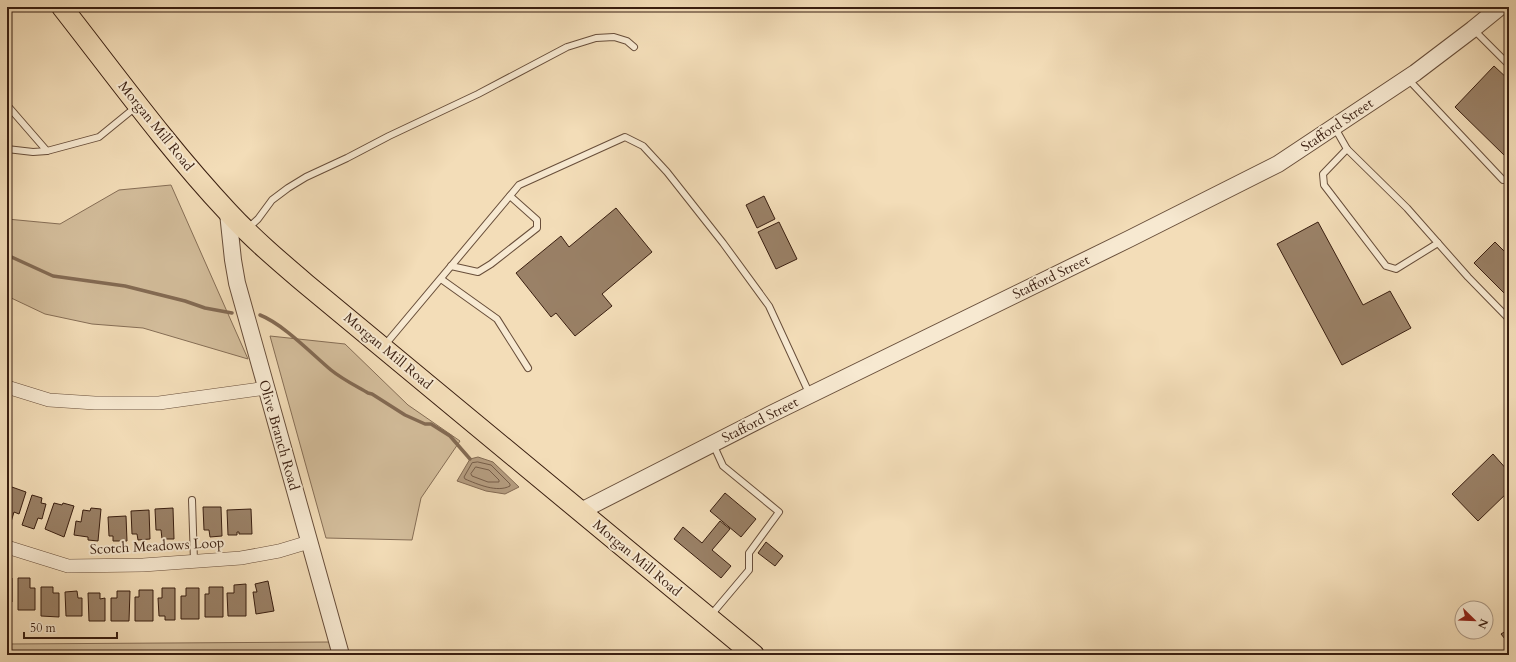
<svg xmlns="http://www.w3.org/2000/svg" width="1516" height="662" viewBox="0 0 1516 662" font-family="Cardo,serif">
  <style>
    .green { fill: #d3bd9b; stroke: #866e56 }
    .water { fill: #b49c7f; stroke: #836a53 }
    .lines { fill: none; stroke-linecap: round; stroke-linejoin: round }
    .shore { stroke: #765d48; stroke-width: 1 }
    .stream { stroke: #836a53; stroke-width: 3.5 }
    .building { fill: #9a8167; stroke: #391e10 }
    .service-casing { stroke: #684e3a; stroke-width: 8 }
    .minor-casing { stroke: #684e3a; stroke-width: 14 }
    .tertiary-casing { stroke: #684e3a; stroke-width: 18 }
    .primary-casing { stroke: #391e10; stroke-width: 22 }
    .service { stroke: #f7e9d1; stroke-width: 6 }
    .minor { stroke: #f7e9d1; stroke-width: 13 }
    .tertiary { stroke: #f7e9d1; stroke-width: 16 }
    .primary { stroke: #f3ddb8; stroke-width: 20 }
    .labels { text-anchor: middle; dominant-baseline: central; stroke-width: 4; stroke-linejoin: round; paint-order: stroke }
    .street-label { font-size: 14px; fill: #391e10; stroke: #f7e9d1 }
  </style>
  <rect width="100%" height="100%" fill="#f3ddb8"/>
  <filter id="stains"><feTurbulence type="fractalNoise" baseFrequency=".005" numOctaves="4"/><feColorMatrix values="0 0 0 0 .2 0 0 0 0 .09 0 0 0 0 .02 0 0 0 .5 -.17"/></filter>
  <radialGradient id="worn" r=".72"><stop offset=".6" stop-color="#630" stop-opacity="0"/><stop offset="1" stop-color="#630" stop-opacity=".3"/></radialGradient>
  <g class="green">
    <path d="M171 185 248 359 143 328 92 324 45 314 7 296V219L60 224 119 190Z"/>
    <path d="M270 336 345 344 408 405 460 441 421 498 412 540 326 538Z"/>
    <path d="M329 642 332 655H7V644Z"/>
  </g>
  <path class="water" d="M478 457 493 462 519 487 505 494 486 491 457 481 470 459Z"/>
  <g class="lines">
    <g class="shore">
      <path d="M478 462 491 465 510 484V486C497 493 477 484 465 479L464 477 472 463Z"/>
      <path d="M476 467 489 470 499 480V482H488L472 476 471 474Z"/>
    </g>
    <g class="stream">
      <path d="M7 255 53 276 125 286 185 301 205 308 232 313"/>
      <path d="M260 315C283 324 311 353 331 370 342 379 356 386 368 393L372 394 405 415 425 424H431L450 436 470 459"/>
    </g>
  </g>
  <g class="building">
    <path d="M1494 66 1509 80V154L1506 157 1455 107Z"/>
    <path d="M764 196 775 219 757 228 746 205Z"/>
    <path d="M616 208 652 252 602 294 612 306 575 336 556 313 551 317 516 273 561 236 569 247Z"/>
    <path d="M779 222 797 259 776 269 758 232Z"/>
    <path d="M1318 222 1363 305 1390 291 1411 328 1342 365 1277 244Z"/>
    <path d="M1495 242 1509 256V298L1474 263Z"/>
    <path d="M1493 454 1509 472V491L1478 521 1452 494Z"/>
    <path d="M9 486 26 492 19 514 14 512 11 522 7 521V492Z"/>
    <path d="M725 493 756 519 741 537 710 511Z"/>
    <path d="M32 495 42 498 41 503 46 504 42 519 38 518 34 529 22 525Z"/>
    <path d="M54 503 62 505 63 503 74 506 64 537 45 529Z"/>
    <path d="M203 507H221L222 536 210 537 209 530H204Z"/>
    <path d="M91 508 101 509 98 541 88 540V537L74 535 76 521 81 522 83 510 90 511Z"/>
    <path d="M173 508 174 539H162L161 530H156L155 509Z"/>
    <path d="M251 509 252 534H239V532H237V535H228L227 510Z"/>
    <path d="M149 510 150 539 138 540 137 534H132L131 511Z"/>
    <path d="M126 516 127 541H113V536H109L108 517Z"/>
    <path d="M720 521 730 529 712 550 731 566 721 578 674 539 683 527 702 543Z"/>
    <path d="M766 542 783 556 775 566 758 553Z"/>
    <path d="M12 578V602H7V579Z"/>
    <path d="M18 578H30V588H35V610H18Z"/>
    <path d="M268 581 274 611 256 614 253 592H257L255 584Z"/>
    <path d="M246 584V616H228L227 593H234V585Z"/>
    <path d="M41 587H53V593H59V617L41 616Z"/>
    <path d="M209 587H223V617H205V594H209Z"/>
    <path d="M162 588H175V620H165V616H159L158 598H162Z"/>
    <path d="M186 588H199V619H181V596H186Z"/>
    <path d="M139 590H153V621H135V597H139Z"/>
    <path d="M77 591 78 598H82V616H66L65 592Z"/>
    <path d="M117 591H130L129 621H111V598H117Z"/>
    <path d="M88 593H100V599L105 598V621H89Z"/>
    <path d="M1509 629V644L1501 634Z"/>
  </g>
  <g class="lines">
    <defs>
      <g id="service">
        <path d="M1473 29 1509 65"/>
        <path d="M1408 79 1503 180H1509"/>
        <path d="M7 105 47 151 33 152 7 149"/>
        <path d="M1335 128 1347 149 1407 208 1468 277 1509 319"/>
        <path d="M1347 149 1323 174 1324 185 1386 266 1396 269 1438 243"/>
        <path d="M47 151 99 137 137 106"/>
        <path d="M247 229 258 219 272 200 288 188 306 177 347 158 389 136 478 94 567 47 596 38 614 37 627 41 634 47"/>
        <path d="M451 266 478 272 491 264 537 228V220L510 196"/>
        <path d="M441 279 497 319 528 368"/>
        <path d="M384 346 519 185 625 137 643 146 667 172 723 243 769 306 810 395"/>
        <path d="M192 500 194 561"/>
        <path d="M711 615 749 570V553L779 512 723 466 713 444"/>
      </g>
      <g id="minor">
        <path d="M7 387 49 400 95 403H159L267 388"/>
        <path d="M7 547 68 566 143 565 241 558 279 551 309 542"/>
      </g>
      <g id="tertiary">
        <path d="M228 213 233 260 237 283 341 655"/>
        <path d="M581 511 771 414 1129 239 1278 164 1415 73 1473 29 1500 7"/>
      </g>
      <path id="primary" d="M62 7C116 76 168 148 228 212 252 238 279 261 306 284L754 655"/>
    </defs>
    <use href="#service" class="service-casing"/>
    <use href="#minor" class="minor-casing"/>
    <use href="#tertiary" class="tertiary-casing"/>
    <use href="#primary" class="primary-casing"/>
    <use href="#service" class="service"/>
    <use href="#minor" class="minor"/>
    <use href="#tertiary" class="tertiary"/>
    <use href="#primary" class="primary"/>
  </g>
  <g class="labels">
    <g class="street-label">
      <text transform="translate(1337 125) rotate(-34)">Stafford Street</text>
      <text transform="translate(156 126) rotate(51)">Morgan Mill Road</text>
      <text transform="translate(1051 277) rotate(-26)">Stafford Street</text>
      <text transform="translate(388 351) rotate(40)">Morgan Mill Road</text>
      <text transform="translate(760 420) rotate(-27)">Stafford Street</text>
      <text transform="translate(279 435) rotate(74)">Olive Branch Road</text>
      <text transform="translate(157 546) rotate(-3)">Scotch Meadows Loop</text>
      <text transform="translate(637 558) rotate(40)">Morgan Mill Road</text>
    </g>
  </g>
  <rect width="1516" height="662" fill="none" stroke="#f3ddb8" stroke-width="24"/>
  <rect x="8" y="8" width="1500" height="646" fill="none" stroke="#391e10" stroke-width="2"/>
  <rect x="12" y="12" width="1492" height="638" fill="none" stroke="#391e10"/>
  <g transform="translate(1474 620) rotate(113)"><circle r="19" fill="#f7e9d1" stroke="#ab9884"/>
  <path d="M0-3L7 15L0 10L-7 15Z" fill="#8f2418"/>
  <text y="-6" font-size="11" font-weight="bold" text-anchor="middle" fill="#391e10">N</text>
  </g>
  <path d="M24 632v6h93v-6" fill="none" stroke="#391e10" stroke-width="2"/>
  <text x="30" y="632" font-size="12" fill="#391e10" stroke="#f7e9d1" stroke-width="3" paint-order="stroke">50 m</text>
  <rect width="100%" height="100%" filter="url(#stains)"/>
  <rect width="100%" height="100%" fill="url(#worn)"/>
</svg>
